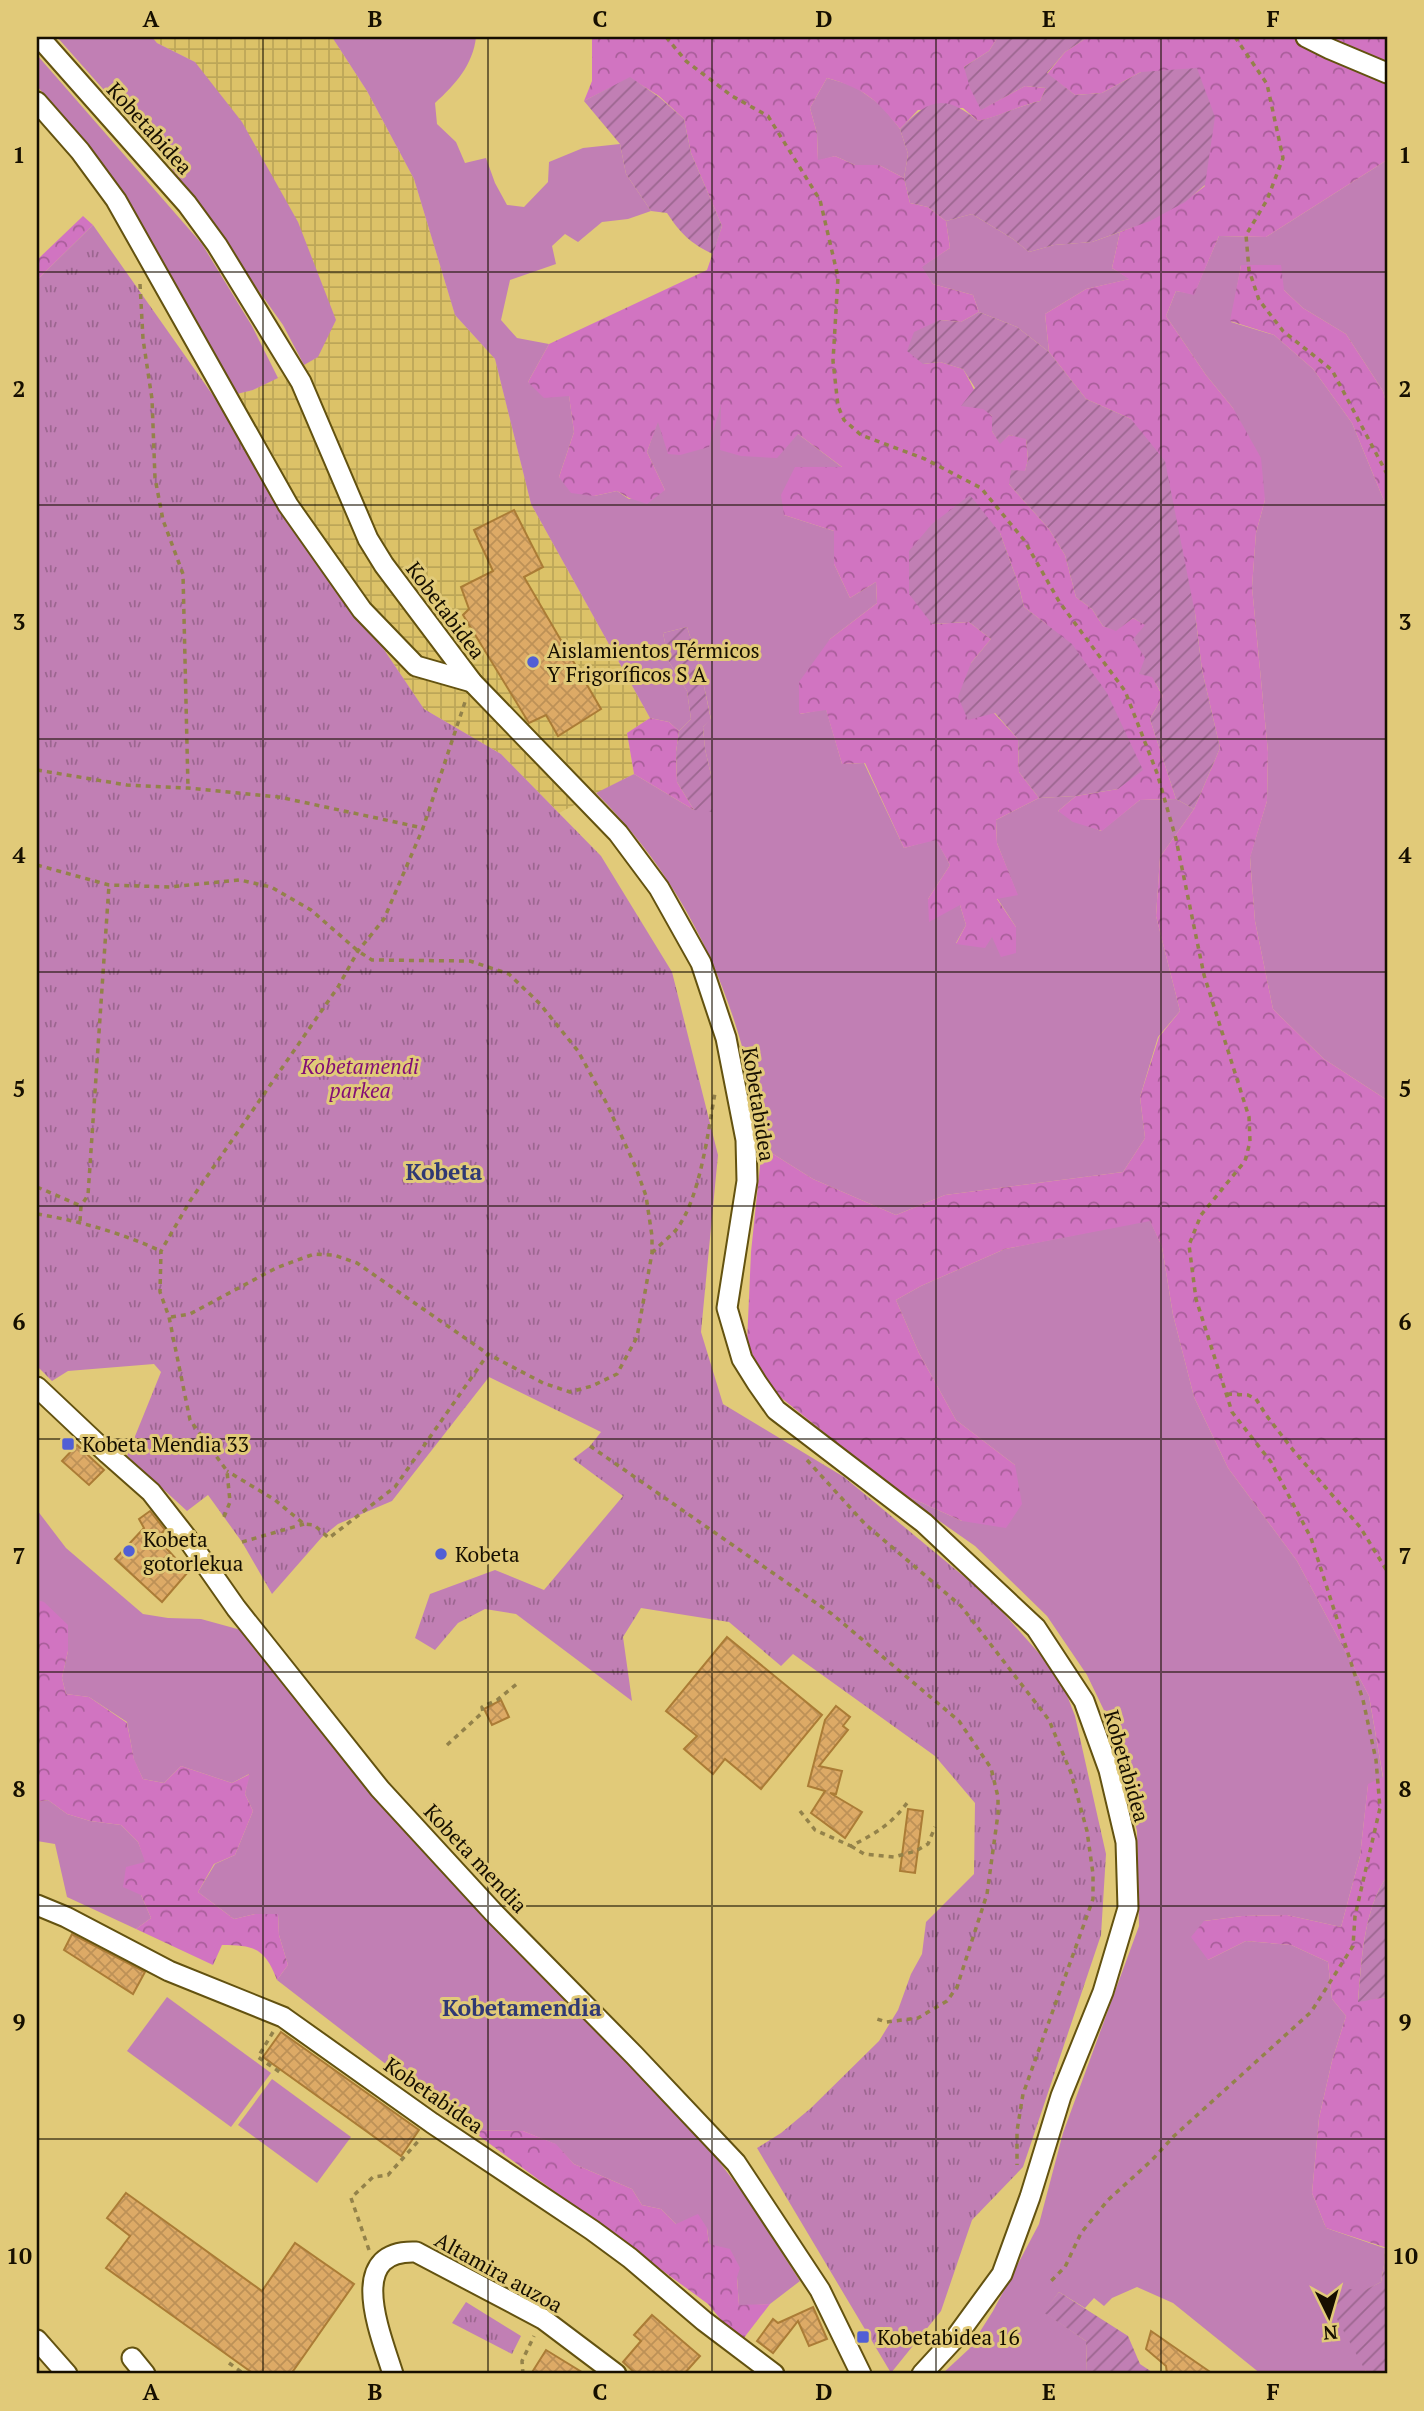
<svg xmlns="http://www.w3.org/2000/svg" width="1424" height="2411" viewBox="0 0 1424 2411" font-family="'PT Serif',serif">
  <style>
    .industrial { fill: url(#industrial-grid) }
    .grass { fill: #c17fb4 }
    .forest { fill: url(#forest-crowns) }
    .park { fill: url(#park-tufts) }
    .garden { fill: url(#garden-furrows) }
    .building { fill: url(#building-cross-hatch); stroke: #ab7c36; stroke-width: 2 }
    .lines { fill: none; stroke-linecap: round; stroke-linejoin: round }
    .minor-casing { stroke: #635210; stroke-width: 23 }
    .path { stroke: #93824a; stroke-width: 3.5; stroke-dasharray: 5 5; stroke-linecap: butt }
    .minor { stroke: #fff; stroke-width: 19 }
    .grid { fill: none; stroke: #160f00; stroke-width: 2; stroke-opacity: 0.55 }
    .poi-dot { fill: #515fd5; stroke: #e1ca79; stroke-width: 2.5 }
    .labels { text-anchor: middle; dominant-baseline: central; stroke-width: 6; stroke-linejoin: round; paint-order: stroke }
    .street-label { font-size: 21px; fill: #160f00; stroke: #e1ca79 }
    .poi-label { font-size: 21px; fill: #160f00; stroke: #e1ca79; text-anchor: start }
    .park-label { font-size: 21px; font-style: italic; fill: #830f76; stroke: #e1ca79 }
    .neighbourhood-label { font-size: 23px; font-weight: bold; fill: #303974; stroke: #e1ca79 }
    .neatline { fill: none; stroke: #160f00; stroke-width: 2.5 }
    .grid-label { font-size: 23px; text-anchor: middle; font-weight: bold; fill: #160f00 }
  </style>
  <defs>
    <pattern id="industrial-grid" width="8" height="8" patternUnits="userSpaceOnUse" patternTransform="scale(1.75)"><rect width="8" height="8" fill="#dcc268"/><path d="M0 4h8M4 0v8" fill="none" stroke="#bca658"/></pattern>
    <pattern id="forest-crowns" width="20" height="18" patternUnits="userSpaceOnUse" patternTransform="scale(1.75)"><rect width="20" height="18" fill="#d174c1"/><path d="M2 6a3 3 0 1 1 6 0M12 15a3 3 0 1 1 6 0" fill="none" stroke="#a95e9a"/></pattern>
    <pattern id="park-tufts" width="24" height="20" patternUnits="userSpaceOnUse" patternTransform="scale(1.75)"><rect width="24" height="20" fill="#c17fb4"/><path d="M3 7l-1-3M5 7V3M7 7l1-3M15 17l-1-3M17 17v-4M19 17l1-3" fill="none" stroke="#9c6690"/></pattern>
    <pattern id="garden-furrows" width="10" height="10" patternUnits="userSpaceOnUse" patternTransform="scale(1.75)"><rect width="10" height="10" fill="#c17fb4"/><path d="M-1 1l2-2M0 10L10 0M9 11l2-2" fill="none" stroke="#9c6690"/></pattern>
    <pattern id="building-cross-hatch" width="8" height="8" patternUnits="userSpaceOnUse" patternTransform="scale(1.75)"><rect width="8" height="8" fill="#da6"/><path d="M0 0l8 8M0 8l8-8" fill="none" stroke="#bd9157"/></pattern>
  </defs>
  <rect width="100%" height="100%" fill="#e1ca79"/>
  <path class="industrial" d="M152 37H332L367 91 414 179 455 315 495 359 531 504 650 718 627 733 634 774 559 813 501 754 424 709 212 394H237L253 390 318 357 195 62 157 43Z"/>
  <g class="grass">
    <path d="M57 37H152L157 43 195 62 242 122 298 222 336 320 318 357 304 365 283 325 165 159Z"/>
    <path d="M332 37H476C473 65 455 85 435 103L437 124 456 142 465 163 486 158 495 183 507 205 524 207 548 182 549 162 583 148 620 144 626 174 651 211 628 219 602 222 578 242 565 234 552 246 556 264 510 280 501 320 517 338 549 344 528 382 569 395 574 432 559 477 594 496 617 491 629 499 665 490 647 452 658 420 722 400 798 434 843 468 784 515 834 531V564L850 598 876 582 877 603 830 639 800 714 826 709 842 764 864 763 904 848 936 839 950 865 928 899 960 905 966 925 956 943 992 936 1016 927 997 898 1017 894 997 843 996 820 1039 798 1076 796 1058 811 1101 831 1140 800 1176 799 1194 809 1160 857 1156 916 1180 1011 1158 1037 1140 1097 1145 1138 1123 1172 945 1195 896 1215 813 1179 762 1147C757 1123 754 1097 749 1073 723 965 675 872 596 793L634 774 694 810 712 779 705 749 703 727 711 719 700 667 687 627 663 633 669 662 687 691 691 719 679 731 669 722 650 718 531 504 495 359 455 315 414 179 367 91Z"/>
    <path d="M37 55 202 244 252 326 278 378 253 390 237 394 91 155 61 114 37 86Z"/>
    <path d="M827 78 854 86 882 106 900 129 908 154 904 178 879 165H855L835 156 818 161 817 133 810 108Z"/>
    <path d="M1387 160V406L1383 391 1346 334 1303 308 1284 290 1241 265 1231 322 1274 335 1313 369 1352 423 1387 508V1100L1324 1059 1273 1009 1255 921 1250 857 1267 801 1268 752 1252 587 1256 533 1265 500 1233 408 1206 375 1166 316 1176 291 1194 294 1219 236 1266 237Z"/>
    <path d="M972 214 1013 239 1029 252 1054 245 1092 242 1120 232 1112 268 1130 279 1086 289 1045 314 1049 352 1017 327 979 312 973 295 933 284 921 267 950 248 946 221Z"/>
    <path d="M1150 1220 1162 1247 1173 1315 1194 1397 1228 1468 1297 1561 1369 1696 1383 1778 1368 1785 1360 1856 1341 1927 1287 1915 1242 1916 1204 1921 1208 1960 1246 1941 1291 1945 1328 1962 1332 1999 1346 2016 1332 2061 1319 2118 1312 2193 1326 2228 1384 2248 1385 2259 1381 2282 1364 2291 1365 2370 1370 2374H1261L1173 2303 1137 2287 1112 2298 1104 2306 1094 2298 1085 2308 1059 2292 1044 2312 1086 2341 1087 2374H942L969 2349 993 2311 1039 2224 1063 2133 1139 1926 1137 1831 1112 1727 1087 1675 1047 1616 975 1546 898 1492 962 1521 1015 1465 956 1420 919 1353 896 1300 921 1286 1005 1249Z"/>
    <path d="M37 1510 66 1548 143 1614 168 1618 201 1619 241 1630 403 1828 559 1988 704 2142 743 2193 800 2281 770 2304 739 2306 737 2277 709 2244 707 2228 676 2224 661 2209 642 2205 632 2189 574 2164 555 2144 523 2131 471 2130 277 1980 288 1965 279 1935 278 1914H255L234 1919 198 1892 215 1864 235 1855 253 1811 245 1794 249 1774 232 1783 181 1766 164 1783 143 1779 134 1760 127 1722 89 1697 66 1694 62 1678 68 1651 44 1603 37 1600Z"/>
    <path d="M48 1800 67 1814 90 1821 121 1825 138 1842 146 1862 141 1895 151 1918 136 1929 67 1897 55 1844 37 1841V1802Z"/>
    <path d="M167 1997 271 2073 231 2127 127 2051Z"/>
    <path d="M272 2079 351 2137 317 2183 238 2125Z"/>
  </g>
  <g class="forest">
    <path d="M592 37H998L989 51 964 67 982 109 1025 86 1046 88 1040 101C1018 106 999 117 978 121L963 108 918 110 900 129C876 99 865 89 827 78L810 108 817 133 818 160 835 156 855 165H879L904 178 910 203 928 207 946 221 950 248 922 267 933 284 973 295 979 312 961 322 940 320 923 364 940 362 963 369C973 385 979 405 993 417L992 431 1000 443 1009 435 1026 438 1028 459 1025 472 1009 484 1049 529 1065 555 1076 597 1092 609 1103 626 1116 630 1133 618 1146 625C1145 658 1146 667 1163 696L1150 719 1176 799 1140 800 1102 831 1073 822 1058 811 1076 796 1118 789 1046 624 1024 607 1018 583 1000 533 932 624 969 622 991 639 971 663 994 713 1018 739 1019 772 1039 798 996 820 997 843 1018 895 997 899 1016 927V953L1001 957 992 937 985 948 956 944 966 925 960 905 929 922 928 899 950 865 936 840 904 848 865 763 842 764 826 710 799 714V682L830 639 877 603 876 582 850 598 834 564V531L784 515 781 495 795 467H842L798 434 777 458 741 456 720 450 721 404 709 447 680 455 668 454 658 422 647 452 665 490 647 504 629 498 617 491 594 496 571 493 559 477 574 432 569 396 544 398 528 382 549 344 707 270 722 226 691 153 684 119 659 96 630 78 584 101 592 81Z"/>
    <path d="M1088 37H1387V160L1266 237 1219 236 1194 295 1176 291 1166 316 1206 375 1233 408 1261 458 1265 500 1256 533 1252 587 1268 752 1267 801 1250 858 1255 921 1273 1009 1324 1059 1387 1100V1876C1363 1912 1362 1959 1358 2001L1387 1997V2248L1326 2228 1312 2193 1319 2118 1332 2061 1346 2016 1332 1999 1328 1962 1291 1945 1246 1941 1208 1960 1191 1937 1204 1921 1242 1916 1287 1915 1341 1927 1360 1856 1368 1784 1383 1777 1369 1696 1297 1561 1228 1468 1194 1397 1173 1315 1162 1247 1150 1221 1005 1249 921 1286 896 1300 919 1353 956 1420 1015 1465 1022 1504 1006 1528 962 1521 898 1492 769 1388 747 1343 751 1252 762 1147 813 1179 896 1215 945 1195 1123 1172 1145 1138 1140 1097 1159 1037 1180 1011 1156 916 1160 857 1194 809 1220 748 1202 670 1195 613 1131 419 1086 399 1049 352 1045 314 1086 289 1129 279 1112 268 1120 232C1151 220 1179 207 1205 186L1141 72 1102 93 1075 95 1047 74 1065 52Z"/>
    <path d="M83 216 93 225 37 280V260Z"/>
    <path d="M1241 265H1281L1284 290 1303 308 1346 334 1383 391 1387 406V508L1352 423 1313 369 1274 335 1230 321Z"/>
    <path d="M650 718 669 722 679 731 676 752 677 782 694 810 634 774 627 733Z"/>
    <path d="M37 1600 44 1602 68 1625V1651L62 1678 66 1694 89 1697 127 1723 134 1759 143 1779 164 1783 181 1766 232 1783 250 1774 245 1794 253 1811 235 1855 214 1864 198 1892 234 1919 255 1914H278L279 1935 288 1965 277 1980C265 1948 254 1945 222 1945L213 1965 136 1929 151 1918 141 1895 123 1887 126 1867 145 1862 138 1842 121 1825 90 1821 67 1814 48 1800 37 1802Z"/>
    <path d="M471 2130 523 2131 556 2144 574 2164 632 2189 642 2205 661 2209 676 2224 698 2214 707 2228 709 2244 730 2249 740 2268 737 2277 739 2305 770 2304 740 2343 708 2304Z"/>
  </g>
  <g class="park">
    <path d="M93 225 212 394 424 709 501 754 601 856 672 972 718 1155 701 1332 723 1404 844 1477 990 1598 1060 1677 1075 1716 1106 1854 1101 1935 1023 2167 972 2220 941 2311 891 2373 757 2148 781 2133 811 2108 879 2041 898 2010 911 1974 922 1954 926 1922 974 1874 975 1803 935 1756 793 1654 781 1666 729 1622 641 1608 623 1637 632 1701 516 1614 485 1609 458 1623 435 1650 415 1638 430 1594 495 1570 544 1590 623 1496 573 1459 590 1446 601 1432 489 1377 392 1501 338 1524 322 1537 272 1594 242 1542 208 1495 187 1511 127 1456 161 1372 154 1364 68 1371 52 1381 37 1366V280Z"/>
    <path d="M466 2302 521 2336 512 2354 452 2323Z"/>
  </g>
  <g class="garden">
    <path d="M998 37H1088L1065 52 1047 73 1075 95 1102 93 1141 72 1197 68 1215 117 1205 185 1185 202 1150 221 1092 242 1054 245 1029 252 1013 239 972 214 946 221 928 207 910 203 904 178 908 154 900 129C928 99 945 93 978 121 1000 116 1019 106 1040 101L1046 88 1025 86 981 110 970 88 964 67 989 51Z"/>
    <path d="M630 77 659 97 684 119 691 153 722 226 713 254C690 243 681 234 667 213L651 211 626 174 620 144 584 101Z"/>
    <path d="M979 312 1017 327 1049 352 1086 399 1131 419 1165 461 1195 613 1202 670 1220 748 1194 809 1176 799 1150 719 1163 696 1152 677 1139 674 1145 658 1133 639 1145 625 1133 618 1116 631 1103 626 1092 609 1076 597 1065 555 1049 529 1009 484 1011 470 1025 471 1028 459 1026 439 1009 435 1000 444 992 431V416L983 409 961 406 975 388 963 369 940 362 923 364 907 351 914 332 940 320 961 322Z"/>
    <path d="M970 495 1000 533 1018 583 1024 607 1072 644 1107 693 1143 770 1118 789 1076 796 1039 798 1019 772 1018 739 995 713 968 720 958 697 971 663 991 639 969 622 932 624 909 594V551L932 524Z"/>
    <path d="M687 627 700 667 711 720 703 727 705 749 712 779V812L694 810 677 782 676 752 679 731 691 719 687 691 669 662 663 633Z"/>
    <path d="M1387 1876V1997L1358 2002C1362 1959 1363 1912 1387 1876Z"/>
    <path d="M1384 2248H1387V2374H1370L1365 2370 1332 2310 1336 2287 1363 2291 1381 2282 1385 2259Z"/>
    <path d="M1059 2292 1128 2336 1140 2364 1155 2374H1087L1086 2341 1043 2312Z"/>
  </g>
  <g class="building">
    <path d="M514 510 543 567 524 577 601 709 558 736 546 715 529 723 463 615 469 609 461 587 493 571 474 530Z"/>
    <path d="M77 1445 104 1470 89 1485 62 1461Z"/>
    <path d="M150 1511 165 1530 157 1538 188 1572 162 1602 115 1559 144 1528 139 1519Z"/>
    <path d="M727 1637 822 1715 761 1789 725 1759 713 1774 684 1749 697 1736 666 1711Z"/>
    <path d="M501 1700 509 1717 492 1725 484 1709Z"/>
    <path d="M836 1706 850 1717 843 1726 848 1730 819 1766 842 1771 836 1794 830 1793 862 1812 845 1838 811 1813 825 1791 808 1786 825 1720Z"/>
    <path d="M908 1809 923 1811 915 1873 900 1871Z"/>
    <path d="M72 1934 145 1972 133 1994 64 1950Z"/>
    <path d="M281 2032 419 2130 401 2156 263 2057Z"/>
    <path d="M126 2193 262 2291 295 2243 354 2284 291 2374H254L106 2268 130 2236 107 2218Z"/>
    <path d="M813 2307 827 2339 809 2346 798 2321 773 2353 757 2341 773 2319 778 2323Z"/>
    <path d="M652 2315 700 2356 684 2374H636L623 2362 641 2341 634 2335Z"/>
    <path d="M1151 2331 1213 2374H1167L1166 2366 1146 2349Z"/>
    <path d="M546 2350 585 2374H531Z"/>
  </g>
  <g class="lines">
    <defs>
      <g id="minor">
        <path d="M39 37 187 204 217 245 301 382 368 539 384 565 472 682 618 833 659 888 701 963 726 1038 746 1140 747 1181 727 1308 742 1359 757 1383 776 1410 924 1523 1036 1628 1084 1701 1109 1770 1126 1842 1128 1908 1103 1992 1061 2096 1030 2197 1002 2274 956 2337 922 2374"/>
        <path d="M1306 37 1330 49 1387 73"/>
        <path d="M37 102 80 151 116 200 288 505 362 610 416 666 472 682"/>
        <path d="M37 1387 108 1454 151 1492 187 1538 236 1608 380 1789 494 1913 634 2055 736 2163 820 2290 861 2374"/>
        <path d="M37 1905 66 1917 169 1971 283 2017 432 2123 592 2230 630 2258 704 2321 774 2374"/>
        <path d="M37 2340 67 2374"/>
        <path d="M132 2358 145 2374"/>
        <path d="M393 2374C381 2335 344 2249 416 2252L543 2319 616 2374"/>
      </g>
    </defs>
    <use href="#minor" class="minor-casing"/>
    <g class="path">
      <path d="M666 37 686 61 732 96 768 116 820 200 838 277 833 361 838 406 844 420 861 435 925 459 981 488 1024 540 1060 603 1125 691 1157 773 1176 839 1204 975 1249 1117 1250 1142 1245 1161 1201 1215 1189 1245 1196 1299 1232 1412 1271 1462 1311 1538 1363 1700 1376 1760 1380 1808 1355 1916 1353 1946 1311 2012 1174 2136 1151 2161 1108 2200 1081 2233 1065 2267 1048 2284"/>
      <path d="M1235 37 1267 84 1283 158 1267 200 1246 235 1249 270 1259 300 1283 331 1332 370 1387 474"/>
      <path d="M140 284 143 339 152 399 155 478 163 520 183 574 188 788"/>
      <path d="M37 770 127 785 188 788 279 797 423 828"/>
      <path d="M37 865 109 885 170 887 240 880 271 887 311 910 358 951 372 960 470 961 509 974 540 1004 578 1051 607 1104 636 1168 646 1196 652 1236V1253L637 1337 617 1374 592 1386 570 1392 543 1383 488 1354 395 1487 329 1538 314 1525 304 1524 275 1500 227 1471"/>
      <path d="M37 1187 81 1206"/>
      <path d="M37 1214C80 1221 121 1233 161 1251"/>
      <path d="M80 1221 81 1206 88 1195 109 885"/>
      <path d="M652 1253C659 1245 669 1238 676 1230 700 1199 708 1132 715 1093"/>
      <path d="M171 1317 190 1314 276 1268 314 1254 334 1255 357 1263 488 1354"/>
      <path d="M1227 1394 1248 1395 1256 1399 1266 1415 1293 1450 1360 1527 1387 1571"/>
      <path d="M590 1446 832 1614 959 1721 991 1768 998 1797V1814L987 1894 957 1987 947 2001 918 2018 886 2022 874 2018"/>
      <path d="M807 1460 865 1524 961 1606 1049 1720 1071 1773 1087 1831 1093 1874V1899L1023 2094 1017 2131V2165"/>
      <path d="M224 1517 230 1502 227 1471 190 1420 169 1317 160 1292 161 1251 190 1201 338 987 358 951 384 919 423 828 465 702"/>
      <path d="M242 1542 304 1524"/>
      <path d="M447 1745 483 1712 482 1707 497 1700 518 1683"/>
      <path d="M800 1811 815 1830 851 1846C878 1832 892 1824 910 1799"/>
      <path d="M851 1846 864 1854 894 1857 916 1851 928 1844 935 1827"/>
      <path d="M273 2032 258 2057 281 2073"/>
      <path d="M369 2250 351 2198 373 2177 388 2175 421 2138"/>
      <path d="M229 2363 244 2374"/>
      <path d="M523 2374 522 2361 534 2336"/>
    </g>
    <use href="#minor" class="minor"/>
  </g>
  <path class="grid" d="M263 37V2374M488 37V2374M712 37V2374M936 37V2374M1161 37V2374M37 272H1387M37 505H1387M37 739H1387M37 972H1387M37 1206H1387M37 1439H1387M37 1672H1387M37 1906H1387M37 2139H1387"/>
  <g class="poi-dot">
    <circle cx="533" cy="662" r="7"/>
    <rect x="61" y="1437" width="14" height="14" rx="3.5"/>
    <circle cx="129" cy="1551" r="7"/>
    <circle cx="441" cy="1554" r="7"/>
    <rect x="856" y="2330" width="14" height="14" rx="3.5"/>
  </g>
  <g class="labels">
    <g class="street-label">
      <text transform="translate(150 128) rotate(48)">Kobetabidea</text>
      <text transform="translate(446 610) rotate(53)">Kobetabidea</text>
      <text transform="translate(759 1104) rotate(81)">Kobetabidea</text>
      <text transform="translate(1127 1766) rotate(74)">Kobetabidea</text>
      <text transform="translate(476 1858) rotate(47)">Kobeta mendia</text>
      <text transform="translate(434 2095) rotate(35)">Kobetabidea</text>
      <text transform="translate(499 2272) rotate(29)">Altamira auzoa</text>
    </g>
    <g class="poi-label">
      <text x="547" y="650">Aislamientos Térmicos<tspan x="547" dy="24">Y Frigoríficos S A</tspan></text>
      <text x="82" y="1444">Kobeta Mendia 33</text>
      <text x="143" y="1539">Kobeta<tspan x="143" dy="24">gotorlekua</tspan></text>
      <text x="455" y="1554">Kobeta</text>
      <text x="877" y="2337">Kobetabidea 16</text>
    </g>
    <g class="park-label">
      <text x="360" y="1066">Kobetamendi<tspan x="360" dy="24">parkea</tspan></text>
    </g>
    <g class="neighbourhood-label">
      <text x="444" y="1171">Kobeta</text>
      <text x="522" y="2007">Kobetamendia</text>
    </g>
  </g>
  <rect width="1424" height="2411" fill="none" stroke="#e1ca79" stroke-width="77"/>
  <g transform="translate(1329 2316) rotate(175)" stroke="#e1ca79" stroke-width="5" paint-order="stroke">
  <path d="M0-5L12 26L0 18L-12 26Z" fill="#160f00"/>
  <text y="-10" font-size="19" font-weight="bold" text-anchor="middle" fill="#160f00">N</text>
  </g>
  <rect x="38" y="38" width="1348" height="2334" class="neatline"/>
  <g class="grid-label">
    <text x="151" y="27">A</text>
    <text x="375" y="27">B</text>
    <text x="600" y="27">C</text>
    <text x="824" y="27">D</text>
    <text x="1049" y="27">E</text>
    <text x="1273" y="27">F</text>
    <text x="19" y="163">1</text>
    <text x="1405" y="163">1</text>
    <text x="19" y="397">2</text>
    <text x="1405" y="397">2</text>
    <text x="19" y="630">3</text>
    <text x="1405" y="630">3</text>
    <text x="19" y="863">4</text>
    <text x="1405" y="863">4</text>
    <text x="19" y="1097">5</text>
    <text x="1405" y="1097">5</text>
    <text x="19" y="1330">6</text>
    <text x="1405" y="1330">6</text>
    <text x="19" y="1564">7</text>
    <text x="1405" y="1564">7</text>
    <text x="19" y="1797">8</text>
    <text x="1405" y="1797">8</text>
    <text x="19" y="2030">9</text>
    <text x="1405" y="2030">9</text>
    <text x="19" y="2264">10</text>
    <text x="1405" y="2264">10</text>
    <text x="151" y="2400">A</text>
    <text x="375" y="2400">B</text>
    <text x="600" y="2400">C</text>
    <text x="824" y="2400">D</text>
    <text x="1049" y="2400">E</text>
    <text x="1273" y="2400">F</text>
  </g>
</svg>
